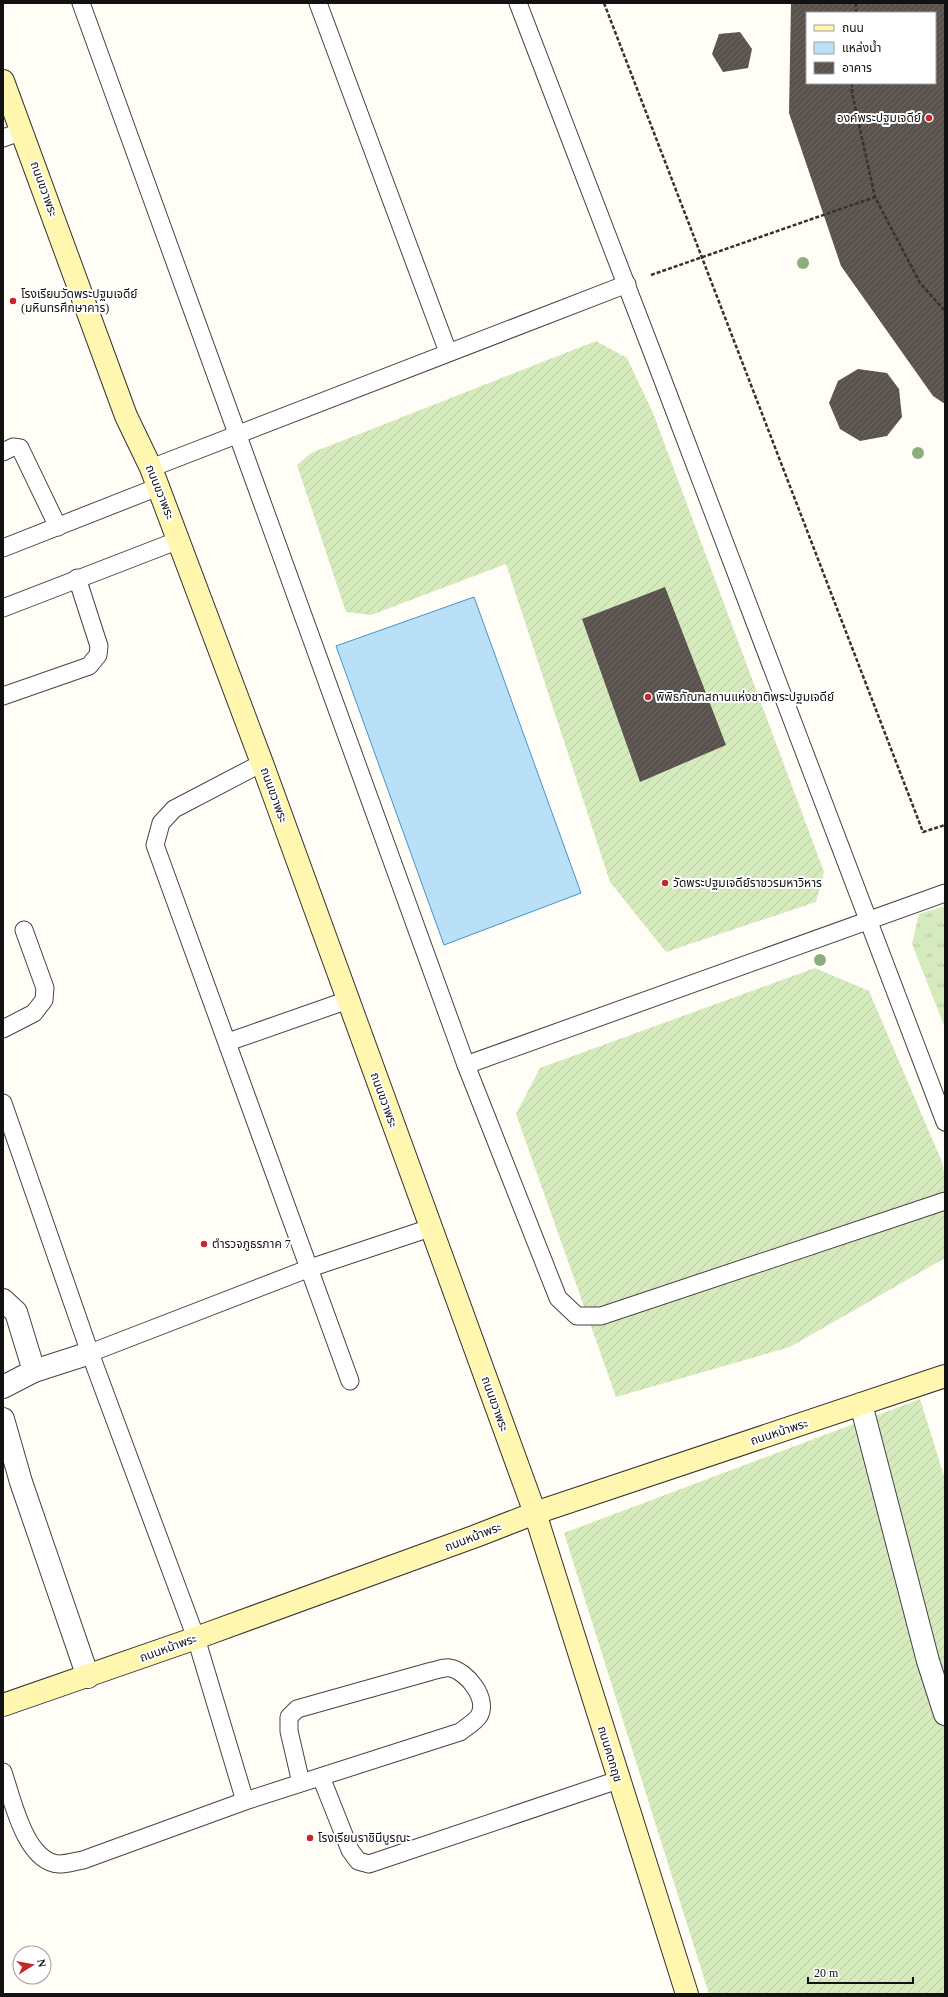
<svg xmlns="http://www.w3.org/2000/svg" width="948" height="1997" viewBox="0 0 948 1997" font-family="'Times New Roman','Noto Sans Thai',serif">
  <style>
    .grass { fill: url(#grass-tufts) }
    .garden { fill: url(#garden-furrows) }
    .water { fill: #b9e0f7; stroke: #3f96cf }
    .building { fill: url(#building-hatch); fill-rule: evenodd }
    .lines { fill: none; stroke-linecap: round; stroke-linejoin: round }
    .lane-casing { stroke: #444; stroke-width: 19 }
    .street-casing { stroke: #444; stroke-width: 24 }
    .secondary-casing { stroke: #333; stroke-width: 24 }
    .path { stroke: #333; stroke-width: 2.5; stroke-dasharray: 4 2; stroke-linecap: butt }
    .lane { stroke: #fff; stroke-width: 17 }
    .street { stroke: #fff; stroke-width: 22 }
    .secondary { stroke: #fff6b0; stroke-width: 22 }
    .tree { fill: #8dad7f }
    .poi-dot { fill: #c4262e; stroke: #fff; stroke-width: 1.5 }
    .labels { text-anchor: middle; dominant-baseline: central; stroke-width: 4; stroke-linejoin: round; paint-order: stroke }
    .poi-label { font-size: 12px; fill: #111; stroke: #fff; text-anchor: start }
    .street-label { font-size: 12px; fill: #111; stroke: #fff }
  </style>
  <defs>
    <pattern id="grass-tufts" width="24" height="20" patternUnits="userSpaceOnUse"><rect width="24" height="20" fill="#d5ebbd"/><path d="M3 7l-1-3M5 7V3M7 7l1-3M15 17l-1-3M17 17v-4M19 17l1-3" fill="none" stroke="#b6c8a1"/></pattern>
    <pattern id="garden-furrows" width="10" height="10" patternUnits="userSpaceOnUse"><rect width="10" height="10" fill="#d5ebbd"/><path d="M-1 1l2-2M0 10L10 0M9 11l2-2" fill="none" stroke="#b6c8a1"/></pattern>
    <pattern id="building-hatch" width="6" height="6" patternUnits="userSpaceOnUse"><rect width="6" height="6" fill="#5a524d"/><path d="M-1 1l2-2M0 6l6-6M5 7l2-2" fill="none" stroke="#6d6662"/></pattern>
  </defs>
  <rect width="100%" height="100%" fill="#fffdf5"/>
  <path class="grass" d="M945 906V1028L912 944 919 914Z"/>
  <g class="garden">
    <path d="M596 341 627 358 653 413 824 872 816 902 666 952 610 882 506 564 371 615 346 612 297 465 311 453Z"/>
    <path d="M815 968 869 991 942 1162 945 1177V1258L790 1347 616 1397 516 1114 540 1068Z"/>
    <path d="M920 1399 945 1479V1994H709L564 1533Z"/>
  </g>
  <path class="water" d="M474 597 581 893 444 945 336 646Z"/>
  <g class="building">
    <path d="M791 3H945V404L933 396 841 266 789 113ZM807 13H935V83H807Z"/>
    <path d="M740 32 752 49 748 68 723 72 712 54 719 34Z"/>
    <path d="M858 369 887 373 899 389 902 417 887 436 860 441 840 429 829 403 838 381Z"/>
    <path d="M665 587 726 745 640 782 582 619Z"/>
  </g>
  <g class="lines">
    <defs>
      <g id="lane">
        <path d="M81 3 466 1065 558 1298 577 1316H601L945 1201"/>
        <path d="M318 3 448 352"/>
        <path d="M518 3C663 375 801 750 945 1122"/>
        <path d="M3 138 23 131"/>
        <path d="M3 452 13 447 20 448 58 527"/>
        <path d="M151 468 627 284"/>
        <path d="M3 548 158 487"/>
        <path d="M3 608 179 540"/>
        <path d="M3 696 89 666 98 655 99 646 77 578"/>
        <path d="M262 763 174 809 161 823 155 845 350 1381"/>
        <path d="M3 1029 34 1013 44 1000 45 988 24 930"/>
        <path d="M228 1042 348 1000"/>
        <path d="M466 1065 945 893"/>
        <path d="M3 1103 90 1353"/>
        <path d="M3 1772C12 1798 25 1862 59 1864 67 1864 76 1861 83 1860L245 1801"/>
        <path d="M321 1777 350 1850 358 1861 369 1864 618 1780"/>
        <path d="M301 1783 289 1731V1717L297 1709 432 1671C437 1670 445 1667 450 1668 467 1671 489 1699 479 1716 475 1722 465 1728 460 1732L245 1801 196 1638 90 1353 310 1268 430 1228"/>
      </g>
      <g id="street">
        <path d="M3 1300 16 1312 34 1371 3 1387"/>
        <path d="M34 1371 90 1353"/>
        <path d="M861 1404 928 1661 945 1714"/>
        <path d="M3 1419 21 1482 88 1677"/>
      </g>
      <g id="secondary">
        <path d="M3 81 126 416 151 468 262 763 535 1513 687 1994"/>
        <path d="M3 1705 196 1638 476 1536 535 1513 945 1376"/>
      </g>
    </defs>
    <use href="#lane" class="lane-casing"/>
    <use href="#street" class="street-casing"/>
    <use href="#secondary" class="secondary-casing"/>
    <g class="path">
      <path d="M604 3 923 832 945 825"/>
      <path d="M856 13V3"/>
      <path d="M852 83V93L875 197 920 283 945 311"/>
      <path d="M651 275 875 197"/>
    </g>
    <use href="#lane" class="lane"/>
    <use href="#street" class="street"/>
    <use href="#secondary" class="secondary"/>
  </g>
  <g class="tree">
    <circle cx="803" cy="263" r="6"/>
    <circle cx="918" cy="453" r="6"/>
    <circle cx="820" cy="960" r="6"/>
  </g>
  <g class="poi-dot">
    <circle cx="929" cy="118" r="4"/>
    <circle cx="13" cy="301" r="4"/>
    <circle cx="648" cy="697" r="4"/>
    <circle cx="665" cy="883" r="4"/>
    <circle cx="204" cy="1244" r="4"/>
    <circle cx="310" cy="1838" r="4"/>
  </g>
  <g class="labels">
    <g class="poi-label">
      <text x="921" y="118" text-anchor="end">องค์พระปฐมเจดีย์</text>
      <text x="21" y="294">โรงเรียนวัดพระปฐมเจดีย์<tspan x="21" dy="14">(มหินทรศึกษาคาร)</tspan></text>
      <text x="656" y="697">พิพิธภัณฑสถานแห่งชาติพระปฐมเจดีย์</text>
      <text x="673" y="883">วัดพระปฐมเจดีย์ราชวรมหาวิหาร</text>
      <text x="212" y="1244">ตำรวจภูธรภาค 7</text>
      <text x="318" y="1838">โรงเรียนราชินีบูรณะ</text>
    </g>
    <g class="street-label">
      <text transform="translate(44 189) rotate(70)">ถนนขวาพระ</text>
      <text transform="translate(160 492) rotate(68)">ถนนขวาพระ</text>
      <text transform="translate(274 795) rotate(70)">ถนนขวาพระ</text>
      <text transform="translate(384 1100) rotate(70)">ถนนขวาพระ</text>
      <text transform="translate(495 1404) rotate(70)">ถนนขวาพระ</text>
      <text transform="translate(779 1432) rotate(-18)">ถนนหน้าพระ</text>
      <text transform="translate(473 1537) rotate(-21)">ถนนหน้าพระ</text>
      <text transform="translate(168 1648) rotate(-20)">ถนนหน้าพระ</text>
      <text transform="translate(610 1754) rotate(73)">ถนนคตกฤช</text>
    </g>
  </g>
  <rect width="948" height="1997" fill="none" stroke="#111111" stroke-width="8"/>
  <rect x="806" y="12" width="130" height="72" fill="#ffffff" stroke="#a0a0a0"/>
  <rect x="814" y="25" width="20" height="6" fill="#fff6b0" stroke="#a0a0a0"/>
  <text x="842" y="32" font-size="12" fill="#111111">ถนน</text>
  <rect x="814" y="42" width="20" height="12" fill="#b9e0f7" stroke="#a0a0a0"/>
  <text x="842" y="52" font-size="12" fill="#111111">แหล่งน้ำ</text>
  <rect x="814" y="62" width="20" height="12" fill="url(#building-hatch)" stroke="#a0a0a0"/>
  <text x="842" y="72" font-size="12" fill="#111111">อาคาร</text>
  <g transform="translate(32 1965) rotate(79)"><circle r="19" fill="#ffffff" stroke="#a0a0a0"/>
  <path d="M0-3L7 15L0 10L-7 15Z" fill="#c4262e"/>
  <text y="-6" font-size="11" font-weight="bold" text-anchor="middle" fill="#111111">N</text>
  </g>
  <path d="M808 1977v6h105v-6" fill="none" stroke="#111111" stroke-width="2"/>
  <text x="814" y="1977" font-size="12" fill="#111111" stroke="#ffffff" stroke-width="3" paint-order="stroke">20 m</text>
</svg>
